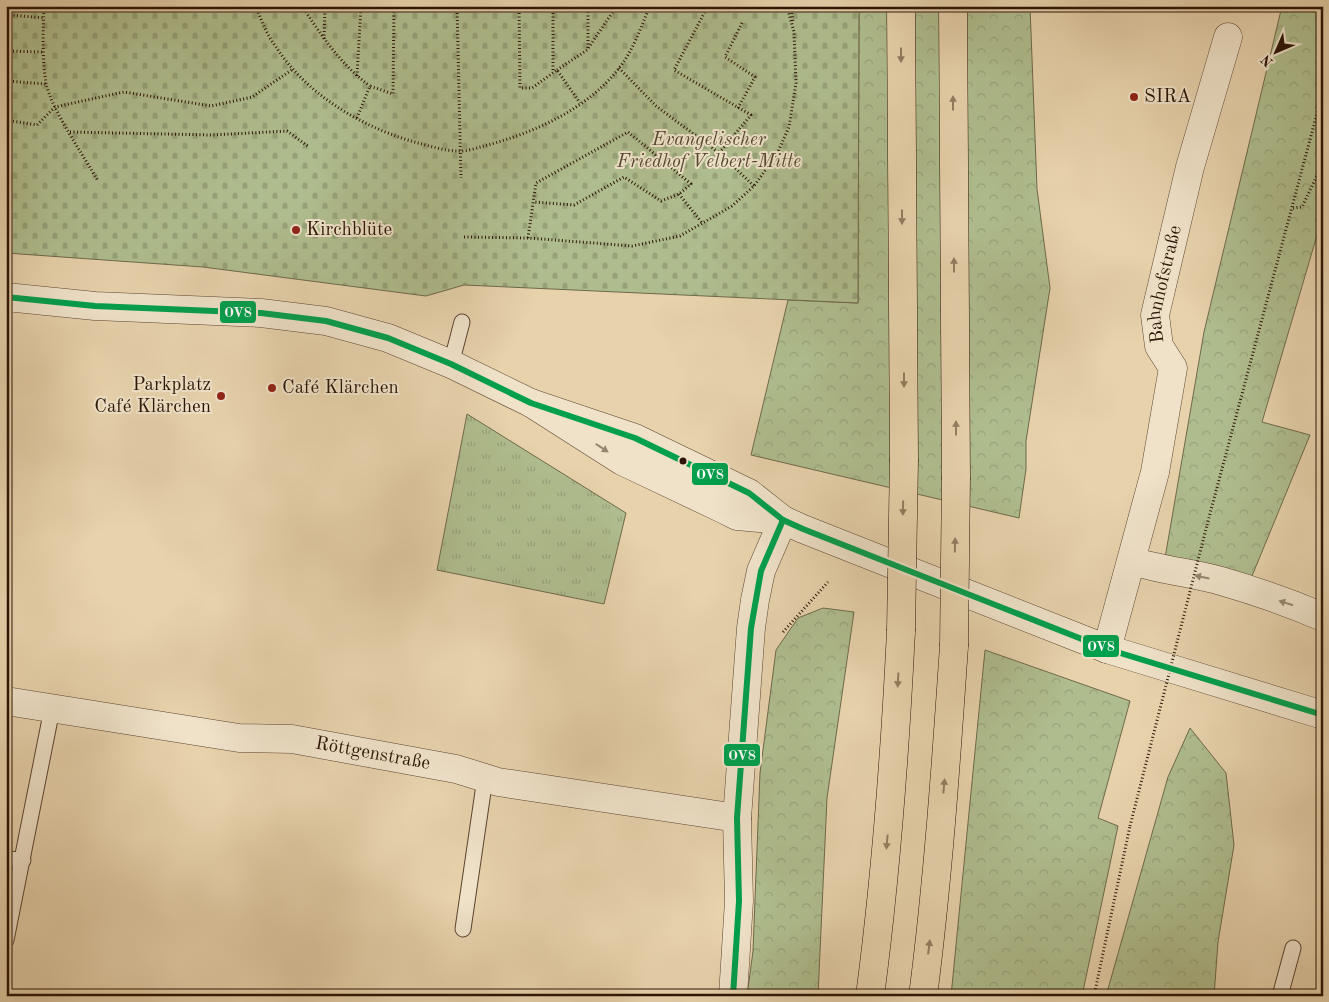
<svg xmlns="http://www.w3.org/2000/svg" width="1329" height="1002" viewBox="0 0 1329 1002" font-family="'Old Standard TT',serif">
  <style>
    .grass { fill: url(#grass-tufts); stroke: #6e694a }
    .forest { fill: url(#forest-crowns); stroke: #6e694a }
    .cemetery { fill: url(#cemetery-stones); stroke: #6e694a }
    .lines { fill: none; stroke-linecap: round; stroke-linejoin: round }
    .service-casing { stroke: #5b4430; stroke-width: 17 }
    .minor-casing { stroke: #5b4430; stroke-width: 29 }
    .tertiary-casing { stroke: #5b4430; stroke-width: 29 }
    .motorway-casing { stroke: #2c1506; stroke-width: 29 }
    .path { stroke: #2c1506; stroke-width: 3; stroke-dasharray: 1 2.5; stroke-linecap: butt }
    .service { stroke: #efe2c9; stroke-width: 15 }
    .minor { stroke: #efe2c9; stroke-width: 28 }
    .tertiary { stroke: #efe2c9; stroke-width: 28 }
    .motorway { stroke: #e7d2ac; stroke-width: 28 }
    .motorway-bridge-casing { stroke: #2c1506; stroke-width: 29; stroke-linecap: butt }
    .path-bridge { stroke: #2c1506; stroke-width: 3; stroke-dasharray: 1 2.5; stroke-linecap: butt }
    .motorway-bridge { stroke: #e7d2ac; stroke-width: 28 }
    .bus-1-casing { stroke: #efe2c9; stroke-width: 10 }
    .bus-1 { stroke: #029f4d; stroke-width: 6 }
    .oneway { fill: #937d61 }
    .oneway2 { fill: #978671 }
    .poi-dot { fill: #8f2418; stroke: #efe2c9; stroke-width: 2 }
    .bus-dot { fill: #2c1506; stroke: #efe2c9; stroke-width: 2 }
    .labels { text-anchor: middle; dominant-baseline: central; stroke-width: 4; stroke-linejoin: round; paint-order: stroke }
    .poi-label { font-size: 19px; fill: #2c1506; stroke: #efe2c9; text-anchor: start }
    .park-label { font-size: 19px; font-style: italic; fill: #53472f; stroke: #efe2c9 }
    .street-label { font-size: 19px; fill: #2c1506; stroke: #efe2c9 }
    .line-badge { stroke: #efe2c9; stroke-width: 2 }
    .badge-label { font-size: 14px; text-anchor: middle; font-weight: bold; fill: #fff }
  </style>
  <defs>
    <pattern id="grass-tufts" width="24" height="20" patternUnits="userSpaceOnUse" patternTransform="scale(1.25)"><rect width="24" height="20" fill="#afbd8e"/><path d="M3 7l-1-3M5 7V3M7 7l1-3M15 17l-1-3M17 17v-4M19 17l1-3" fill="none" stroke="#97a279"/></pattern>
    <pattern id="forest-crowns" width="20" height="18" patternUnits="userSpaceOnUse" patternTransform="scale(1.25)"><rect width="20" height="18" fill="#afbd8e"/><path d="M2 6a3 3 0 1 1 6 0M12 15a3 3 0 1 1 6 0" fill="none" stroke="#97a279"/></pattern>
    <pattern id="cemetery-stones" width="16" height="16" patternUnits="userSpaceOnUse" patternTransform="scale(1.25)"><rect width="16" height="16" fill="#afbd8e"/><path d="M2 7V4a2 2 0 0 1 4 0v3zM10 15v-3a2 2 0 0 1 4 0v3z" fill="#97a279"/></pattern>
  </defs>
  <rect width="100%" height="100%" fill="#e7d2ac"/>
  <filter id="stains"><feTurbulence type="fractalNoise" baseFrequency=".004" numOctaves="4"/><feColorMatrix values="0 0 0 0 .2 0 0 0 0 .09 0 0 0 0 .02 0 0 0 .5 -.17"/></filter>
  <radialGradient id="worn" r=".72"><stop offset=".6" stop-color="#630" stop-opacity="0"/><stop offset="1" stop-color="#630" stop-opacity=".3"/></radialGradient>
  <path class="grass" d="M467 414 626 513 604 604 437 570Z"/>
  <g class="forest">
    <path d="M859 6H1030L1037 189 1050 288 1026 441V469L1019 518 751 455 788 300 858 303Z"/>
    <path d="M1282 6H1323V215L1262 422 1310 435 1252 576 1165 558 1204 332Z"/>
    <path d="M823 608 854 612 827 798 818 996H747L753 951 760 773 776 650 798 618Z"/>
    <path d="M985 650 1130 701 1098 818 1118 826 1082 996H951Z"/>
    <path d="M1190 728 1226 773 1234 845 1218 942 1214 996H1106L1168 777Z"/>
  </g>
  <path class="cemetery" d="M6 6H859L858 303 464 285 426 296 203 267 6 253Z"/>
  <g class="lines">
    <defs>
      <g id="service">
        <path d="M451 364 462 322"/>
        <path d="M6 859 23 860"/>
        <path d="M463 929 485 778"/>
        <path d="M6 940 52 709"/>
        <path d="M1280 996 1293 948"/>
      </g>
      <g id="minor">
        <path d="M1132 561C1161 570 1192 573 1221 581 1256 591 1290 603 1323 617"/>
        <path id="s1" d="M1107 649 1155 472 1173 368 1159 346 1155 315 1190 167 1228 37"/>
        <path id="s2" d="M6 701 239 738 292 739 456 769 498 782 737 818"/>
        <path d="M733 996 739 901 737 818 751 628 755 600 761 571 783 520"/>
      </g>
      <g id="tertiary">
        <path d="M6 297 95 306 261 313 326 321 388 338 451 364 531 403 622 461 723 509 737 516 783 520"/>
        <path d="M531 403 635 438 749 493 783 520 803 529 1107 649 1323 715"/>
      </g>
      <g id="motorway">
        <path d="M901 6 904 459"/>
        <path d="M953 6 956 477"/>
        <path d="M870 996C886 875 895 753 901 631"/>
        <path d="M923 996C938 880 946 763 954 646"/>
      </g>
    </defs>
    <use href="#service" class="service-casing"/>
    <use href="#minor" class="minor-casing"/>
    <use href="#tertiary" class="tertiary-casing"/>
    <use href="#motorway" class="motorway-casing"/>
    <g class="path">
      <path d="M44 6C43 31 42 58 46 83 51 109 84 156 98 181"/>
      <path d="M256 6C261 20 267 35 276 47 307 95 363 128 418 143 430 146 445 151 458 151 466 152 476 148 484 146 534 133 588 109 620 67 634 49 641 26 650 6"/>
      <path d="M302 6C321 35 341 65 370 86"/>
      <path d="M457 6 461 178"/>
      <path d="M519 6 520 88H532L557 70 580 103"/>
      <path d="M553 6V72"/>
      <path d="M708 6 674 70 751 115 719 153"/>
      <path d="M791 6 793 22"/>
      <path d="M10 15 44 18"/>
      <path d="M324 39 325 6"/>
      <path d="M588 48V6"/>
      <path d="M6 51 44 52"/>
      <path d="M619 68 656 106 719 153 754 186"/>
      <path d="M557 70 587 50 612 13 613 6"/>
      <path d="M357 76 361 6"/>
      <path d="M6 81 46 84"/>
      <path d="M738 108 755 77 725 57 743 21"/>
      <path d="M357 118 370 86 393 94 394 6"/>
      <path d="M6 120 37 125 55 107 124 92 211 106 252 97 293 69"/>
      <path d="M70 132 212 135 287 131 309 147"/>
      <path d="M679 194 703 224"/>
      <path d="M1293 208 1302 207 1323 163"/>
      <path d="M464 237 528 238 632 246 680 236 732 206 754 186 777 154 789 127 796 83 794 32 787 6"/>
      <path d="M528 238 536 183 628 132 691 184 679 194 661 201 624 177 574 205 534 202"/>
      <path d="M1207 525 1323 91"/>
      <path d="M783 632 828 582"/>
      <path d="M1094 996 1130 826"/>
    </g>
    <use href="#service" class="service"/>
    <use href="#minor" class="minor"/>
    <use href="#tertiary" class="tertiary"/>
    <use href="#motorway" class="motorway"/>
    <defs>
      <g id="motorway-bridge">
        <path d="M901 631 904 459"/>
        <path d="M954 646 956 477"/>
      </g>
    </defs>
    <use href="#motorway-bridge" class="motorway-bridge-casing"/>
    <path class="path-bridge" d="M1130 826 1207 525"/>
    <use href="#motorway-bridge" class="motorway-bridge"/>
    <defs>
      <g id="bus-1">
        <path d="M6 297 95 306 261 313 326 321 388 338 451 364 531 403 635 438 749 493 783 520 803 529 1107 649 1323 715"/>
        <path d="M733 996 739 901 737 818 751 628 761 571 783 520"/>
      </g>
    </defs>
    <use href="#bus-1" class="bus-1-casing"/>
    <use href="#bus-1" class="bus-1"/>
  </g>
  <defs><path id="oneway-solid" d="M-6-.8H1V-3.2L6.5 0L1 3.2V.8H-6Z" transform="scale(1.25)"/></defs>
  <g class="oneway">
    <use href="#oneway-solid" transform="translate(901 55) rotate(90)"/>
    <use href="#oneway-solid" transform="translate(953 103) rotate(-90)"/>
    <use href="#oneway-solid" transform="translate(902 217) rotate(90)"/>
    <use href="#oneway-solid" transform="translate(954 265) rotate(-90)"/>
    <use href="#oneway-solid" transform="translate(904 380) rotate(90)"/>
    <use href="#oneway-solid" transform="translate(956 428) rotate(-90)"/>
    <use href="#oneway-solid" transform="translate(903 508) rotate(91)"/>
    <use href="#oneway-solid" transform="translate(955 545) rotate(-89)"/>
    <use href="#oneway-solid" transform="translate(898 680) rotate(93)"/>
    <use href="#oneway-solid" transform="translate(944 786) rotate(-85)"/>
    <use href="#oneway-solid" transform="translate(887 842) rotate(95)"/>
    <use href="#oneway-solid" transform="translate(929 947) rotate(-83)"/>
  </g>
  <g class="oneway2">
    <use href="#oneway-solid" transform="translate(602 448) rotate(33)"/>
    <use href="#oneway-solid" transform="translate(1202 577) rotate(-168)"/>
    <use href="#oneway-solid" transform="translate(1286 603) rotate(-162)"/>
  </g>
  <g class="poi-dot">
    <circle cx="1134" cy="97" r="5"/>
    <circle cx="296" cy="230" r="5"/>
    <circle cx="272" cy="388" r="5"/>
    <circle cx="221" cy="396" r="5"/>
  </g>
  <circle class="bus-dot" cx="683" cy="461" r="4.5"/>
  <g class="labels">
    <g class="poi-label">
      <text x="1144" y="97">SIRA</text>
      <text x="306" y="230">Kirchblüte</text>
      <text x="211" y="385" text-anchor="end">Parkplatz<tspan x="211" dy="22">Café Klärchen</tspan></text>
      <text x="282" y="388">Café Klärchen</text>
    </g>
    <g class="park-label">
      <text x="709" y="140">Evangelischer<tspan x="709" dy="22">Friedhof Velbert-Mitte</tspan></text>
    </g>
    <g class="street-label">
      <text stroke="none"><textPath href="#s1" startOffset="378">Bahnhofstraße</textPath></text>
      <text stroke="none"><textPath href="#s2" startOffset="371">Röttgenstraße</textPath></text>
    </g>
  </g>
  <g class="line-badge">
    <rect x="219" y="300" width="38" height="24" rx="5" fill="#029f4d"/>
    <rect x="691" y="462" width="38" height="24" rx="5" fill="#029f4d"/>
    <rect x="1082" y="634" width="38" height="24" rx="5" fill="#029f4d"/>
    <rect x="723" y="743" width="38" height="24" rx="5" fill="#029f4d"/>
  </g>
  <g class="badge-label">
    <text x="238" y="317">OV8</text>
    <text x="710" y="479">OV8</text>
    <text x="1101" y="651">OV8</text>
    <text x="742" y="760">OV8</text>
  </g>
  <rect width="1329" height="1002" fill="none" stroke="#e7d2ac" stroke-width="25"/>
  <rect x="8" y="8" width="1314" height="987" fill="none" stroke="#2c1506" stroke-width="2.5"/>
  <rect x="12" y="12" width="1304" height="977" fill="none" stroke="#2c1506"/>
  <g transform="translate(1276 52) rotate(225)" stroke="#efe2c9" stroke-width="4" paint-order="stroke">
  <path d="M0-4L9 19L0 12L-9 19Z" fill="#2c1506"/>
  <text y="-8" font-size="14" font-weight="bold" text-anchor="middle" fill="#2c1506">N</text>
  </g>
  <rect width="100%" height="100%" filter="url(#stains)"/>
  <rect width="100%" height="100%" fill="url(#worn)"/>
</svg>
